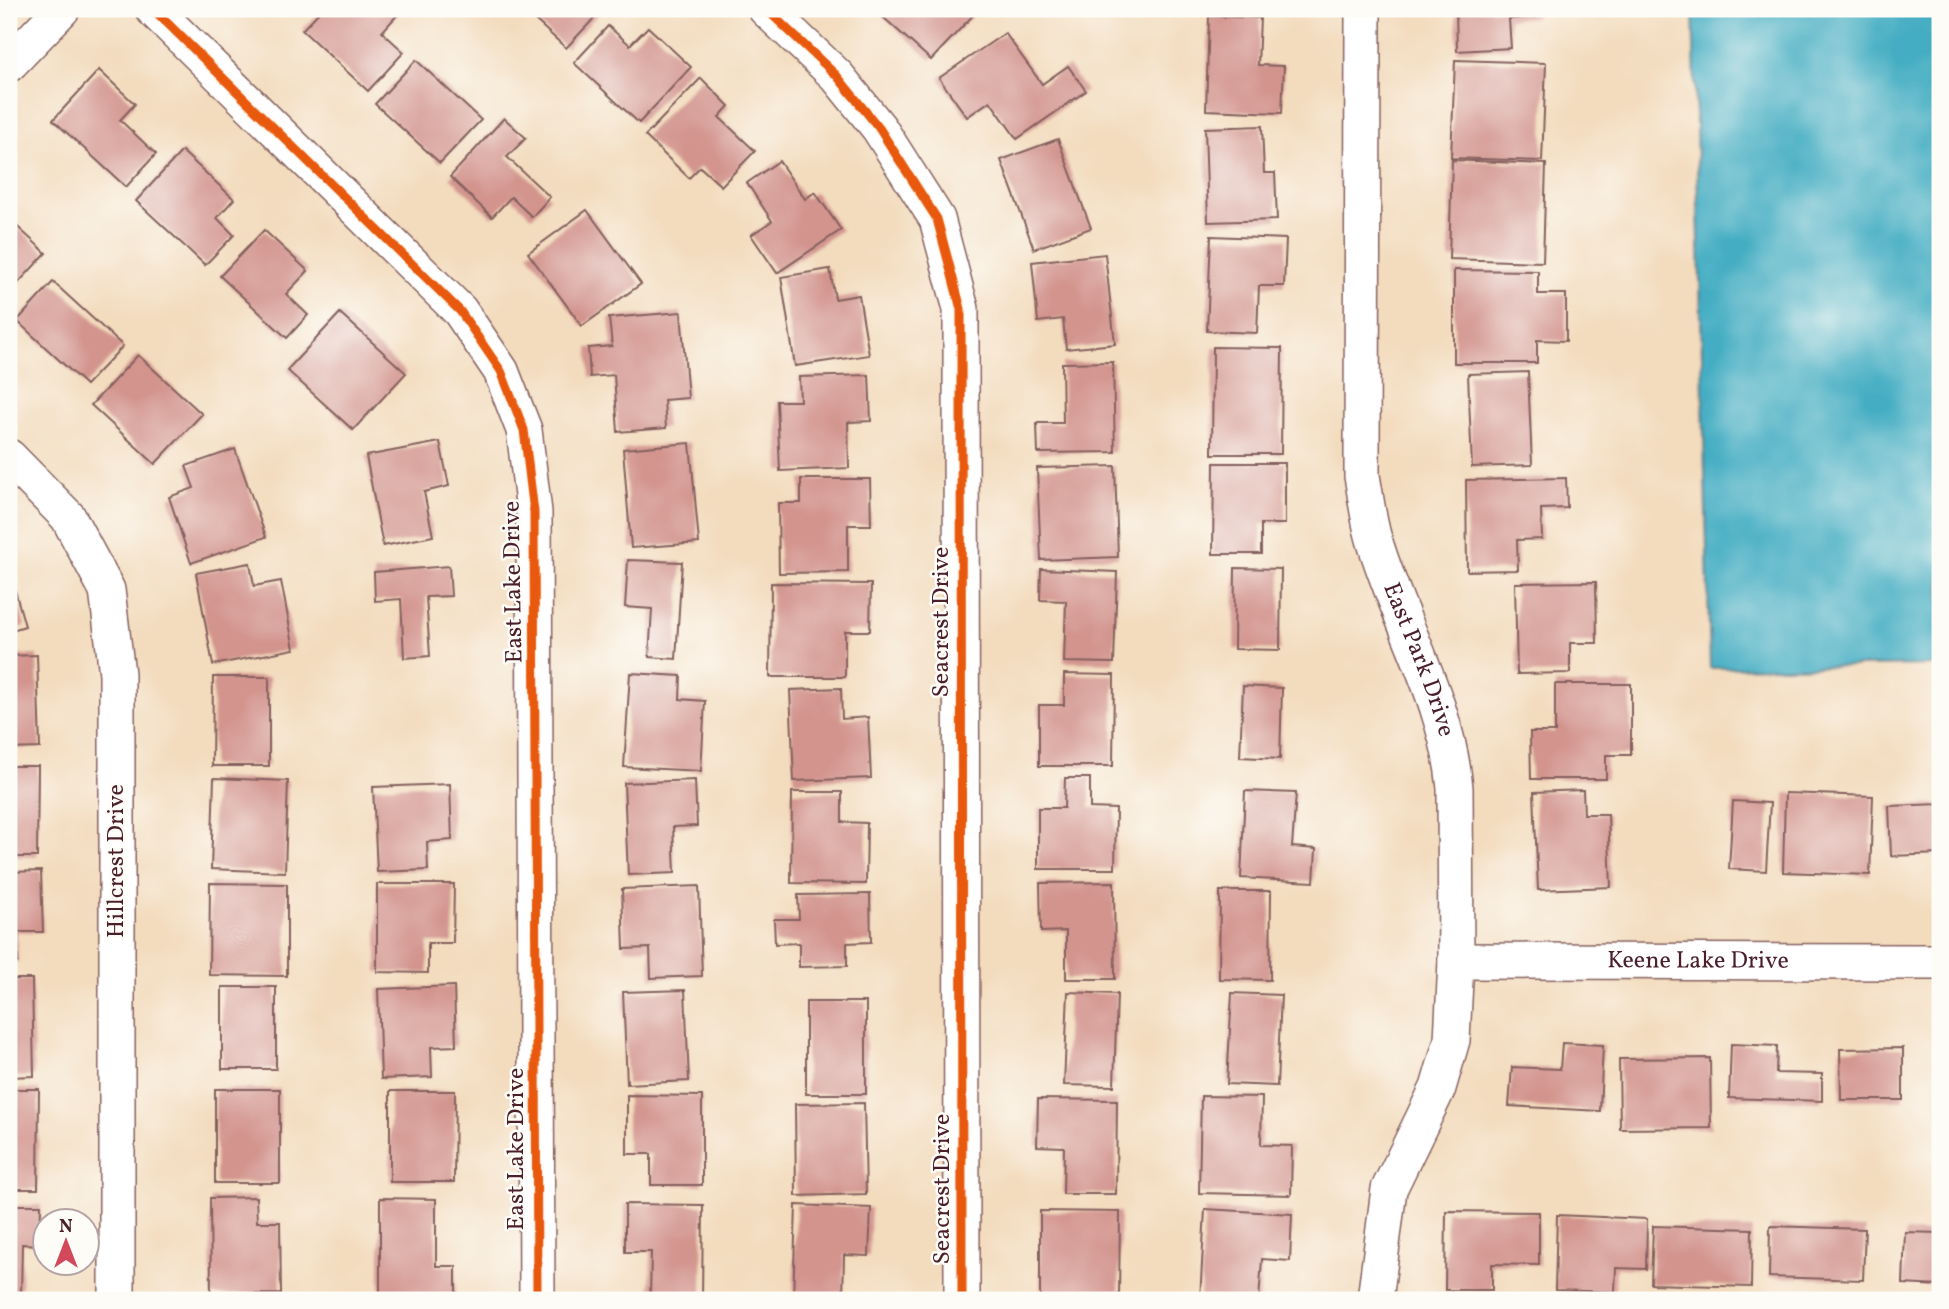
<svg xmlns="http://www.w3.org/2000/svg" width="1949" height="1309" viewBox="0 0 1949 1309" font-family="Vollkorn,serif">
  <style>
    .water { fill: #44adc3; stroke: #476677; stroke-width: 2 }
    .building { fill: #d3948e }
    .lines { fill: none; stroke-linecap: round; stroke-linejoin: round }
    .minor-casing { stroke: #85615e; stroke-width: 38 }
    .minor { stroke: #fff; stroke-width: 35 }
    .cycleway-casing { stroke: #fdfcf7; stroke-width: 13 }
    .cycleway { stroke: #e8590c; stroke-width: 9 }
    .labels { text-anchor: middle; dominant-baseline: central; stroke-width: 5; stroke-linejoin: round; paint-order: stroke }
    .street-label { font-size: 24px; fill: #4a1f2b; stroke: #fdfcf7 }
  </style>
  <rect width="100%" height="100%" fill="#fdfcf7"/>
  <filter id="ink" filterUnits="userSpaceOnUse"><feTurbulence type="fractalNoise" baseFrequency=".0143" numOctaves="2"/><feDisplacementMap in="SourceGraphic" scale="14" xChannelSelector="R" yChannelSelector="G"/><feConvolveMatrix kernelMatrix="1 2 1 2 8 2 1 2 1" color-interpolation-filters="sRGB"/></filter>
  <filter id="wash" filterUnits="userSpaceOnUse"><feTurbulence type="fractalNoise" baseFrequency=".00686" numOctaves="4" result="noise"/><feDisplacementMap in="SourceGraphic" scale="28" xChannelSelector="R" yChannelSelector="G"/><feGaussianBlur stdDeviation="1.57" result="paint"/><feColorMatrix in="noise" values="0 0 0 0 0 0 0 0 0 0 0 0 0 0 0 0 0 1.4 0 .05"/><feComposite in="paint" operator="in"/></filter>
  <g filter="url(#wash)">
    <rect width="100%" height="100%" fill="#f3dbbd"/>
    <path class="water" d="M1693 9H1940V665L1710 668Z"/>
    <g id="blocks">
      <g class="building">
        <path d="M322 9H396L400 12 382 32 404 52 368 91 302 30Z"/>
        <path d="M523 9H603L566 48Z"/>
        <path d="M874 9H979L931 60Z"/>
        <path d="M1456 9H1536V17L1509 19 1511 48 1457 51Z"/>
        <path d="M1209 16 1260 18 1258 65 1284 66 1282 113 1206 110Z"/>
        <path d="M608 26 630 45 648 27 691 67 639 123 574 63Z"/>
        <path d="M1005 33 1042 84 1068 66 1086 91 1017 139 990 101 967 117 939 78Z"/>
        <path d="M416 60 481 120 440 163 375 104Z"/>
        <path d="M1455 60 1546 63 1542 161 1451 158Z"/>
        <path d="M99 70 135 104 120 120 156 154 126 187 53 120Z"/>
        <path d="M701 78 729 106 719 117 755 151 721 186 700 167 689 178 645 136Z"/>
        <path d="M504 118 526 138 507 157 550 197 532 217 511 197 492 217 450 177Z"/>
        <path d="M1262 126 1264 173H1275L1277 220 1208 222 1205 128Z"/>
        <path d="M1058 139 1091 228 1034 249 1001 160Z"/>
        <path d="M182 151 234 199 217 218 234 235 205 265 136 201Z"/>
        <path d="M1452 160 1546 164 1543 262 1449 259Z"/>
        <path d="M779 161 805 199 815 192 841 230 777 273 751 235 772 221 747 183Z"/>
        <path d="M587 210 641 284 582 326 528 253Z"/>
        <path d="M9 219 46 253 9 293Z"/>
        <path d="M264 230 308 271 286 294 308 315 287 338 220 276Z"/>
        <path d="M1211 236 1286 239 1284 286H1259L1257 333 1207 331Z"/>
        <path d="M1105 254 1115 344 1066 349 1063 319 1038 322 1032 262Z"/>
        <path d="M830 269 835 299 859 295 869 355 795 366 781 277Z"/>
        <path d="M1454 270 1538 271V294H1566V341L1537 340V363H1454Z"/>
        <path d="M53 282 123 346 86 385 17 321Z"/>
        <path d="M681 312 688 398 664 400 666 428 618 432 614 375 590 377 588 348 612 346 609 318Z"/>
        <path d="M340 313 406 373 353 430 287 370Z"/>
        <path d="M1213 347 1282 348 1281 454H1212Z"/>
        <path d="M138 355 202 414 155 464 91 405Z"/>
        <path d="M1113 362 1115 452 1038 453 1037 423H1063L1062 363Z"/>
        <path d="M1528 372 1532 465 1472 467 1468 374Z"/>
        <path d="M869 375 871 421 848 422 849 468 780 471 777 401H800L799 377Z"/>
        <path d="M440 442 449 486 424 492 433 536 383 546 366 456Z"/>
        <path d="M690 443 699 543 631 548 623 449Z"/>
        <path d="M235 449 266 537 191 563 169 497 194 488 186 466Z"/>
        <path d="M1214 463H1285V524H1261V554H1213Z"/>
        <path d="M1115 466 1118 557 1041 560 1037 468Z"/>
        <path d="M1566 478 1567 508 1541 509 1542 539 1517 540 1518 570 1467 571 1466 480Z"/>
        <path d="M801 479H870L871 525H848V572L779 573 778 503H801Z"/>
        <path d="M628 560 682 562 676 659 649 657 652 609 625 607Z"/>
        <path d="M250 563 254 586 281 581 294 649 213 665 196 573Z"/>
        <path d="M449 566 451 596 426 597 430 656 404 658 401 599 375 601 374 572Z"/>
        <path d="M1235 568 1281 569 1280 650 1234 649Z"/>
        <path d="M9 569 25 626 9 631Z"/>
        <path d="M1041 569 1117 572 1114 663 1064 662 1066 601 1040 600Z"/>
        <path d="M1596 582 1597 643H1570V673L1517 674 1515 583Z"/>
        <path d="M771 583 871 584 870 631H845V677H770Z"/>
        <path d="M37 655 40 748 9 749V656Z"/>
        <path d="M630 673 681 676 680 699 705 701 701 771 624 767Z"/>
        <path d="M1064 674 1114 675 1113 766H1039V705H1064Z"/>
        <path d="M213 677H269V766H212Z"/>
        <path d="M1555 684H1631V755H1606V779H1531L1530 732H1555Z"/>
        <path d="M1243 686 1282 688 1280 759 1240 757Z"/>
        <path d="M841 688 842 719 868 717 871 778 794 781 790 690Z"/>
        <path d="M9 766H38L37 857H9Z"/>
        <path d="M214 778 288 781 285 872 211 869Z"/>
        <path d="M1065 778H1090V808L1116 809 1115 869H1038V808H1064Z"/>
        <path d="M695 780 697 826 673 827 675 873 628 875 624 783Z"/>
        <path d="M450 784 452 840 427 842 428 870 377 872 373 787Z"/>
        <path d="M1583 790 1584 814H1608L1611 887 1538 890 1534 792Z"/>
        <path d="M1245 791 1296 793 1292 847 1316 849 1314 882 1241 878Z"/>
        <path d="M792 792H842V822L867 823 866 884 791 883Z"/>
        <path d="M1785 793 1873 796 1870 875 1783 872Z"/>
        <path d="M1733 801 1770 803 1766 871 1729 869Z"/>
        <path d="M1940 804V854L1891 856 1889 806Z"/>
        <path d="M41 871 43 932H17L18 962 9 963V872Z"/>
        <path d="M1114 882 1115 979H1066V931L1041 932 1040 883Z"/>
        <path d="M210 883 287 884V976L209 975Z"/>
        <path d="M377 884H454L453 943H428V973L377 972Z"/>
        <path d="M699 886 702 976 651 978 650 948 624 949 622 889Z"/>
        <path d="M1220 891H1271L1270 980 1219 979Z"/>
        <path d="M870 894 871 942 847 943V966L799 967V943L775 944 774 919H799L798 895Z"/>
        <path d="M9 979H32L34 1076 9 1077Z"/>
        <path d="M454 986 456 1046 431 1047 432 1077 381 1079 378 989Z"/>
        <rect x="222" y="987" width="54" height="82"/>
        <path d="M685 990 689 1081 627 1084 623 992Z"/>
        <path d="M1068 992 1117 994 1114 1086 1064 1085Z"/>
        <path d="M1232 993 1281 995 1277 1086 1227 1084Z"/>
        <rect x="806" y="1002" width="60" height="92"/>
        <path d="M1562 1043 1603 1045 1600 1111 1509 1106 1512 1067 1560 1069Z"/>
        <path d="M1731 1044 1777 1046 1776 1073 1822 1074V1101L1729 1098Z"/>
        <path d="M1903 1048V1100H1841L1840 1049Z"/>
        <path d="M1710 1058 1711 1128 1620 1129 1619 1059Z"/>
        <path d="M9 1089H39L38 1189H9Z"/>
        <rect x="215" y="1089" width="65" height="94"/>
        <path d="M390 1091H455L454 1182H390Z"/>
        <path d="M627 1095 702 1096V1185H651V1154H627Z"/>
        <path d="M1201 1096 1262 1097 1261 1145 1292 1146 1291 1195 1199 1193Z"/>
        <path d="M1038 1099 1117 1100 1116 1194H1063L1064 1147 1037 1146Z"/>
        <path d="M864 1103 866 1194 796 1196 795 1104Z"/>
        <path d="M256 1197 257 1222H280L281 1294 211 1295 210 1198Z"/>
        <path d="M380 1198 436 1199V1266H456V1300H380Z"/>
        <path d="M625 1204 703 1205 702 1300 650 1299 651 1252H625Z"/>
        <path d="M9 1205H41L40 1245 22 1244 21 1297H9Z"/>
        <path d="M796 1205 871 1208 869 1256 844 1255 843 1300H793Z"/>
        <path d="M1205 1209 1292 1214 1290 1261 1262 1259 1259 1300H1200Z"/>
        <path d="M1040 1211 1120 1212 1119 1300H1040Z"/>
        <path d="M1446 1211 1539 1212V1265L1492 1264V1290H1445Z"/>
        <path d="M1557 1215 1647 1219 1646 1269 1616 1268 1615 1292 1555 1290Z"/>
        <path d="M1653 1226 1752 1229 1751 1287 1651 1284Z"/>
        <path d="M1770 1226 1865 1229 1863 1280 1769 1277Z"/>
        <path d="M1905 1232 1940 1233V1286L1903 1284Z"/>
      </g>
    </g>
  </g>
  <g filter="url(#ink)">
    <use href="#blocks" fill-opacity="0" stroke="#85615e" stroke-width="2"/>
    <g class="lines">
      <defs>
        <g id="minor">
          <path d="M153 9 460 311 501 371 524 430 534 512 537 1300"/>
          <path d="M766 9 837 76 879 128 937 219 961 309 962 1300"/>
          <path id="s1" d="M1363 9 1362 476C1366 497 1368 519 1374 539 1399 623 1447 700 1455 788L1456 961 1452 1040 1438 1088 1389 1189 1375 1300"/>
          <path d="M9 64 62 9"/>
          <path d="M9 457 68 517 107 590 117 674V1300"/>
          <path id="s2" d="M1456 961 1940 962"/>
        </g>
      </defs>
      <use href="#minor" class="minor-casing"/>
      <use href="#minor" class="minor"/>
      <defs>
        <g id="cycleway">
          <path d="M153 9 460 311 501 371 524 430 534 512 537 1300"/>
          <path d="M766 9 837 76 879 128 937 219 961 309 962 1300"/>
        </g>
      </defs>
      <use href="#cycleway" class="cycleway-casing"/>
      <use href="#cycleway" class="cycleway"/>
    </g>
  </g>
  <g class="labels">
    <g class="street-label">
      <text transform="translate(514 582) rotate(-91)">East Lake Drive</text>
      <text transform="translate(942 622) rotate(-90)">Seacrest Drive</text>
      <text stroke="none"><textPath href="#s1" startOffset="660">East Park Drive</textPath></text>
      <text transform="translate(117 861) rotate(-90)">Hillcrest Drive</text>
      <text stroke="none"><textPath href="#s2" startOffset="242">Keene Lake Drive</textPath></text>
      <text transform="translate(517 1149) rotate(-90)">East Lake Drive</text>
      <text transform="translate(943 1189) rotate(-90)">Seacrest Drive</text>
    </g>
  </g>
  <rect width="1949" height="1309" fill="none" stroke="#fdfcf7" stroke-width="35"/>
  <g transform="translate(66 1242)"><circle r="33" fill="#fdfcf7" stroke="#b5a4a5" stroke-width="2"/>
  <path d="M0-5L12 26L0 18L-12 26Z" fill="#d1495b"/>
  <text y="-10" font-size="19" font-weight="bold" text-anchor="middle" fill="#4a1f2b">N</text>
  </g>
</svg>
